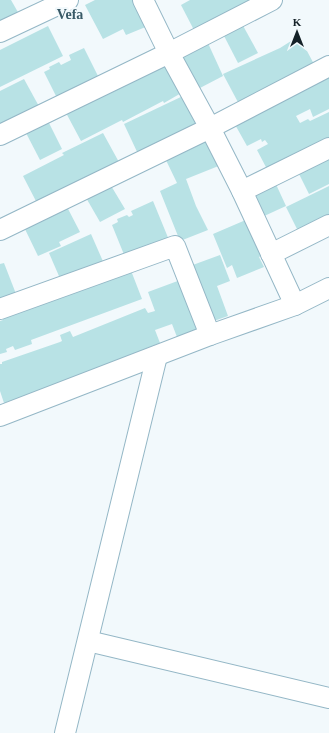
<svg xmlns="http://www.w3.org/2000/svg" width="329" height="733" viewBox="0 0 329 733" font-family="Georgia,serif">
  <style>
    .building { fill: #b8e2e5 }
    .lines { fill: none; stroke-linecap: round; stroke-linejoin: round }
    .street-casing { stroke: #94b7c6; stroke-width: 22 }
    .street { stroke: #fff; stroke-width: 20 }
    .labels { text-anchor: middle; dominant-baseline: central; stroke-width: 4; stroke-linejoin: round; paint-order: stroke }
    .district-label { font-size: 14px; font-weight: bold; fill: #395a67; stroke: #f2f9fc }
  </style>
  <rect width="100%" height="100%" fill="#f2f9fc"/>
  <g class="building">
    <path d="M0 0H11L19 14 0 24Z"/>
    <path d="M95 0H135L148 26 126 35 123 29 103 39 85 5Z"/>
    <path d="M190 0H263L196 34 181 5Z"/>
    <path d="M241 22 258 53 238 63 222 32Z"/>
    <path d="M48 26 63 56 0 87V50Z"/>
    <path d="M299 36 315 66 240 106 223 74 280 48Z"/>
    <path d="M207 41 223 76 198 89 180 56Z"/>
    <path d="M84 48 100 80 58 100 44 72 50 69 49 67 59 62 61 65 71 60 69 55Z"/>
    <path d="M167 61 183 92 164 103 163 101 123 122 122 120 81 141 65 111Z"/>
    <path d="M329 73V109L313 117 310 109 296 116 300 123 308 119 310 121 329 112V143L268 171 257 150 268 144 265 140 262 142 261 139 247 146 233 121Z"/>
    <path d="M24 79 41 110 0 128V91Z"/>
    <path d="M185 95 200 124 139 156 124 124Z"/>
    <path d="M48 121 62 149 40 160 25 131Z"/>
    <path d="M103 133 120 164 38 205 23 176 64 155 62 153Z"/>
    <path d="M208 134 221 165 186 179 196 206 208 230 180 241 160 191 177 183 164 156Z"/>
    <path d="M329 154V184L309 194 297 170Z"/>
    <path d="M274 180 286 206 262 217 251 192Z"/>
    <path d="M110 184 125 209 100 222 85 196Z"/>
    <path d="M329 186V219L299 233 286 207Z"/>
    <path d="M153 201 169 240 125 257 112 225 118 222 117 219 127 215 129 217 133 215 131 211Z"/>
    <path d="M66 205 80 232 59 242 61 246 38 256 23 225Z"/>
    <path d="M248 219 263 255 259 257 264 267 237 278 232 265 227 268 213 234Z"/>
    <path d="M91 234 105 266 62 283 49 253Z"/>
    <path d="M220 255 230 281 217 286 228 316 211 322 190 266Z"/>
    <path d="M4 263 18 299 0 305V264Z"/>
    <path d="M130 268 142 299 31 340 32 344 15 350 13 346 6 349 7 352 0 354V321L3 320 2 317Z"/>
    <path d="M183 279 202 327 177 337 172 324 155 330 160 343 33 393 4 403 0 391V364H2V362L60 342 62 341 60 335 70 331 73 337 145 308 148 313 155 311 148 292Z"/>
  </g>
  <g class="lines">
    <defs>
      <g id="street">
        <path d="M143 0 169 53 210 128 242 191 295 305"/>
        <path d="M0 32 68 0"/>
        <path d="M0 135 169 53 272 0"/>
        <path d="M242 191 329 148"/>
        <path d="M0 230 210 128 329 66"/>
        <path d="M271 254 329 225"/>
        <path d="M0 309 175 246 210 335"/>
        <path d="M0 416 210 335 295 305 329 288"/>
        <path d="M88 641 329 698"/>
        <path d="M65 733 157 356"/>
      </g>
    </defs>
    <use href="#street" class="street-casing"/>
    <use href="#street" class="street"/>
  </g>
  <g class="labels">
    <g class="district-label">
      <text x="70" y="14">Vefa</text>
    </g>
  </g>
  <g transform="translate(297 32)" stroke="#f2f9fc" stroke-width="3" paint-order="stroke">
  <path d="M0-3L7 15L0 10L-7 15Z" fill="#152228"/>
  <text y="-6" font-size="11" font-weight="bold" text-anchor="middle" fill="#152228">K</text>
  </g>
</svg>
